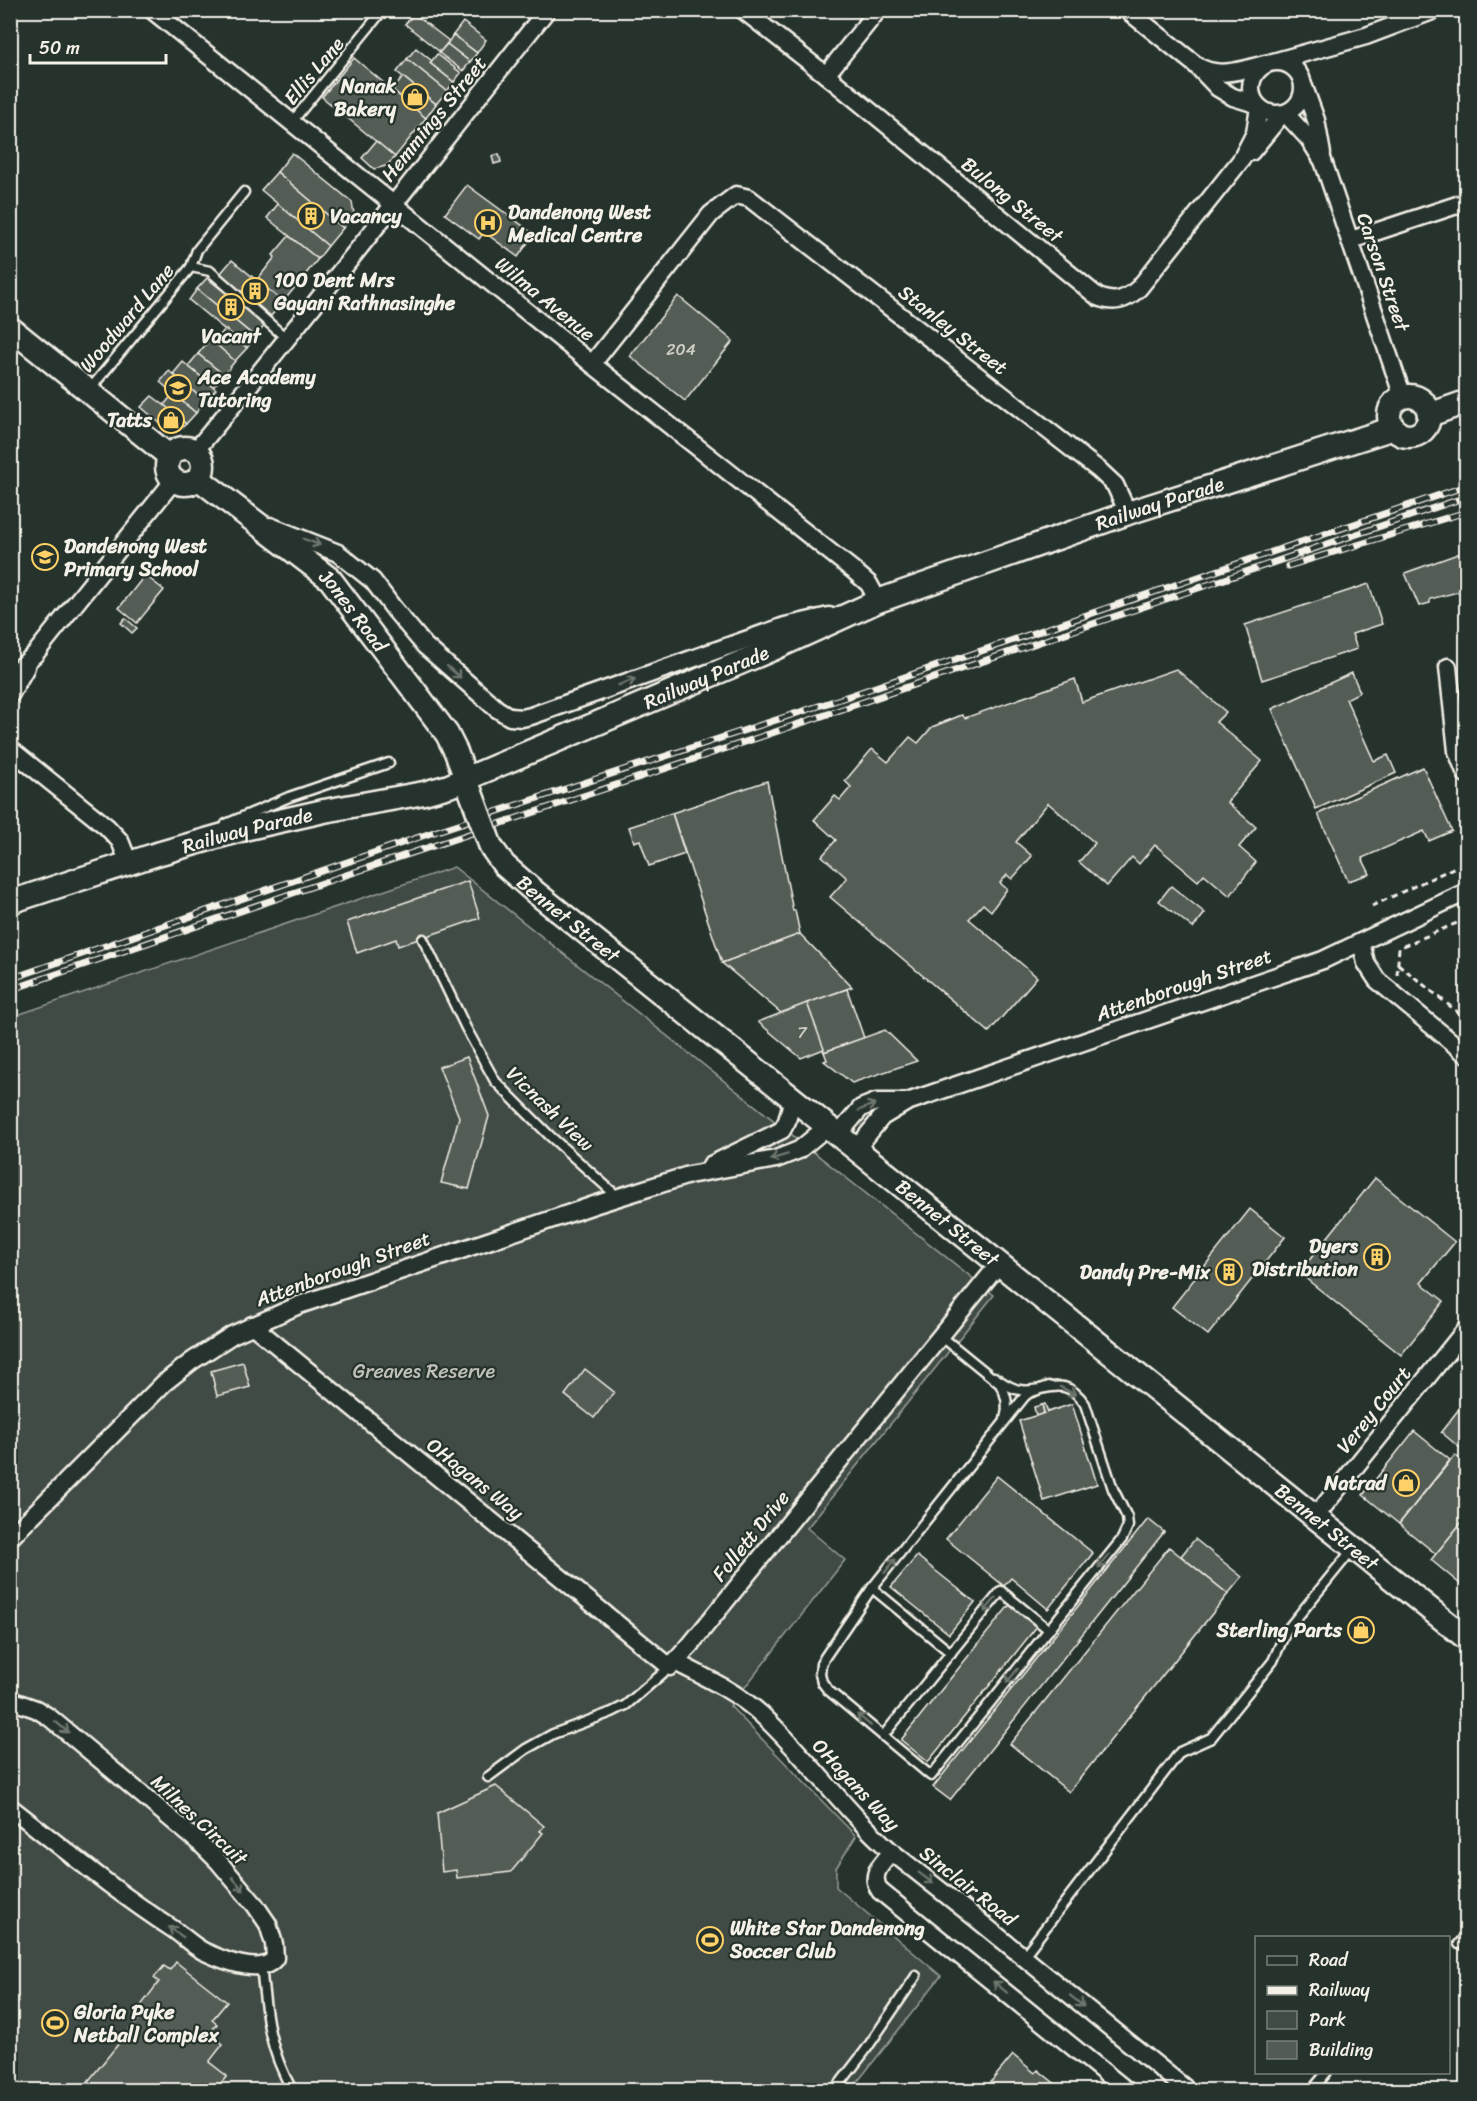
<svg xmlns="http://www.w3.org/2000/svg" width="1477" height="2101" viewBox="0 0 1477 2101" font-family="Sriracha,sans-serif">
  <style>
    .green { fill: #414b45; stroke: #9a9e96; stroke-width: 1.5 }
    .building { fill: #525c55; stroke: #f4f1e8; stroke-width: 1.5 }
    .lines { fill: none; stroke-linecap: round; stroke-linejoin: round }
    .lane-casing { stroke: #f4f1e8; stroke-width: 13 }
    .street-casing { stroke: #f4f1e8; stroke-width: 21 }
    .secondary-casing { stroke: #f4f1e8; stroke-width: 27 }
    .path { stroke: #f4f1e8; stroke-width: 3; stroke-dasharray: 6 4.5; stroke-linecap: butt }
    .lane { stroke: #26332d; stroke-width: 8 }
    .street { stroke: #26332d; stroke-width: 16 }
    .secondary { stroke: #26332d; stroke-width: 22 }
    .rail-casing { stroke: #f4f1e8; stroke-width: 7 }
    .rail { stroke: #26332d; stroke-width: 4.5; stroke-dasharray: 14; stroke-linecap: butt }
    .secondary-bridge-casing { stroke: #f4f1e8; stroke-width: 27; stroke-linecap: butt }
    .secondary-bridge { stroke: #26332d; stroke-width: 22 }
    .oneway { stroke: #6e766e }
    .labels { text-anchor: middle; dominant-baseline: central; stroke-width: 4.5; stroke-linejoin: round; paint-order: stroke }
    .number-label { font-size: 16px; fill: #ccccc3 }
    .street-label { font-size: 20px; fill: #f4f1e8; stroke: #26332d }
    .poi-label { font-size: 20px; font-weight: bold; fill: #f4f1e8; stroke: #26332d; text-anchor: start }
    .park-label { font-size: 20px; fill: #bebfb7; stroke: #26332d }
  </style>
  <rect width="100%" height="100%" fill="#26332d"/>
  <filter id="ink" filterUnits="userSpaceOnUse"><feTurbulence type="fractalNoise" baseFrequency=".0167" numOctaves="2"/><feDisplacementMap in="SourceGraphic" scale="12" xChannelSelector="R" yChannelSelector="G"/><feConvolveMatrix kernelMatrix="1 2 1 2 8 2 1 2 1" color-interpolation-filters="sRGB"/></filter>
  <g filter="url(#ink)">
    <path class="green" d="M454 867 994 1295 807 1528 845 1560 730 1706 856 1836 836 1868V1887L941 1976 851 2090H11V1017Z"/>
    <g class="building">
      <path d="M414 14 449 41 440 52 405 24Z"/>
      <path d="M463 22 486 40 477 53 453 35Z"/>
      <path d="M453 35 477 53 470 62 447 44Z"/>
      <path d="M447 44 470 62 463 71 439 53Z"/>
      <path d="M416 48 432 61 430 63 454 82 447 91 407 59Z"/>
      <path d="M437 54 461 73 454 82 430 63Z"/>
      <path d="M354 58 426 118 395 157 322 97Z"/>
      <path d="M407 59 447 91 436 104 397 72Z"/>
      <path d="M403 77 436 104 426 118 393 90Z"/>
      <path d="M376 141 395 157 386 166 374 169 362 158Z"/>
      <path d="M292 153 352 202 354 214 343 228 277 172Z"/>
      <path d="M499 154 501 162 494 164 492 156Z"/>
      <path d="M277 172 343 228 328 246 261 190Z"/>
      <path d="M467 185 534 234 518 257 484 232 479 239 445 214Z"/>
      <path d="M278 204 328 246 318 259 267 218Z"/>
      <path d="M289 236 318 259 283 302 257 280 275 257 273 255Z"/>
      <path d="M232 260 283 302 271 316 220 274Z"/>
      <path d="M207 278 265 325 255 337 197 289Z"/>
      <path d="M197 289 255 337 247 348 189 300Z"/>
      <path d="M678 296 733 341 685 401 630 356Z"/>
      <path d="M225 329 247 348 235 361 214 343Z"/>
      <path d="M210 339 235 361 224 375 198 354Z"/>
      <path d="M198 354 224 375 213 387 188 366Z"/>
      <path d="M183 362 216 389 205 401 173 374Z"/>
      <path d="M169 371 205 401 196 413 160 382Z"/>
      <path d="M173 394 196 413 186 424 164 405Z"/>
      <path d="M152 396 164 405 186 424 179 430 169 431 141 407Z"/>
      <path d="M1466 551V590L1430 599V603L1419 606 1405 573Z"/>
      <path d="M145 575 164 590 137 623 119 608Z"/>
      <path d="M1369 584 1382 624 1352 634 1357 649 1262 680 1245 625Z"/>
      <path d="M125 618 137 628 132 633 121 623Z"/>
      <path d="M1176 669 1226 712 1216 722 1262 761 1227 802 1256 827 1239 847 1256 862 1230 896 1204 874 1198 881 1155 845 1139 864 1132 857 1107 886 1079 862 1095 843 1048 803 1016 842 1032 856 1012 879 1007 875 1000 883 1007 889 991 911 983 904 969 919 1037 977 989 1032 830 897 847 878 822 856 836 840 814 820 835 796 840 800 851 787 845 781 872 749 888 762 910 737 918 743 932 727 962 715 965 718 1075 679 1082 702Z"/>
      <path d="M1352 673 1360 692 1346 699 1374 761 1388 755 1396 773 1316 809 1272 709Z"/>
      <path d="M1423 767 1452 831 1429 841 1424 831 1362 858 1370 874 1348 881 1318 814Z"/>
      <path d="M767 781 793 911 795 910 800 934 722 963 672 813Z"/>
      <path d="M672 813 685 854 649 866 640 840 634 842 629 827Z"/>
      <path d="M468 881 480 918 398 946 396 939 357 953 347 922Z"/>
      <path d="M1171 886 1205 913 1193 928 1159 901Z"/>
      <path d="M800 934 852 987 781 1013 722 963Z"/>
      <path d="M847 989 864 1038 824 1052 807 1003Z"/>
      <path d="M807 1003 824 1049 801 1058 758 1022Z"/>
      <path d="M885 1030 917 1061 852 1083 824 1061 827 1060 824 1052Z"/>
      <path d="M467 1057 489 1116 469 1189 441 1183 459 1117 439 1067Z"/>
      <path d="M1375 1178 1455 1242 1421 1283 1444 1301 1401 1355 1299 1273Z"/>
      <path d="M1250 1209 1285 1237 1208 1335 1172 1307Z"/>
      <path d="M243 1362 250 1387 217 1396 211 1371Z"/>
      <path d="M585 1369 614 1392 594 1418 565 1395Z"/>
      <path d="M1466 1400V1453L1441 1432Z"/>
      <path d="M1045 1404 1048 1412 1072 1404 1097 1484 1044 1501 1019 1421 1044 1413 1042 1405Z"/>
      <path d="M1042 1405 1044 1413 1036 1416 1034 1407Z"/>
      <path d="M1414 1431 1450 1460 1399 1524 1363 1495Z"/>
      <path d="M1455 1455 1466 1464V1517L1436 1554 1399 1524Z"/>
      <path d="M997 1476 1093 1553 1048 1609 1011 1578 1004 1586 946 1539Z"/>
      <path d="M1466 1517V1589L1431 1560Z"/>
      <path d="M1148 1519 1164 1532 950 1800 933 1787Z"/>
      <path d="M1195 1539 1242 1577 1228 1594 1181 1556Z"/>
      <path d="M1169 1547 1228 1594 1069 1792 1010 1744Z"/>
      <path d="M917 1556 975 1602 949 1634 891 1587Z"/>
      <path d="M1011 1603 1038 1625 928 1762 901 1740Z"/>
      <path d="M496 1786 544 1826 540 1831 543 1833 511 1872 457 1878 456 1870 442 1872 437 1813Z"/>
      <path d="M176 1962 227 2002 212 2020 217 2024 210 2033 223 2044 209 2062 227 2076 215 2090H81L141 2016 136 2012 159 1982 154 1978 164 1966 170 1970Z"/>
      <path d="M1013 2055 1035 2073 1038 2070 1063 2090H984Z"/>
    </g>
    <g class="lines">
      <defs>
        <g id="lane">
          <path d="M291 123 383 10"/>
          <path d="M191 267 197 250 244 192"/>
          <path d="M90 389 191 267 210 271 287 339"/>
          <path d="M226 824 289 797 389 763"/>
          <path d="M423 939 466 1028 495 1081 550 1136 618 1197"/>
          <path d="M941 1336 1000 1384C1007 1395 1009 1406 1005 1419"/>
          <path d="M994 1377C1002 1382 1010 1389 1020 1390 1046 1394 1063 1372 1085 1404L1113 1489 1127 1517 1128 1526 1122 1539 931 1776 828 1690 822 1682 820 1674 821 1664 825 1657 872 1588 1025 1396 1029 1393 1049 1386"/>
          <path d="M872 1588 951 1653"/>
          <path d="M1456 1629 1466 1617"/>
          <path d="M883 1736 1001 1591 1049 1630"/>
          <path d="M488 1777 526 1749 553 1734 612 1712 626 1705 670 1667"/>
          <path d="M1459 1944 1466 1935"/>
          <path d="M1023 1957 1180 1752 1211 1738 1273 1661 1286 1631 1352 1550"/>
          <path d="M261 1965C266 2014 268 2047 292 2090"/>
          <path d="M835 2090 865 2051 916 1976"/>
          <path d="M1312 2090 1327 2072"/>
        </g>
        <g id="street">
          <path d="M152 10 592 364 853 570 869 584 878 601"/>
          <path d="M743 10 826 75 1098 297C1115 304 1126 300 1139 288L1241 160 1255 133 1259 107"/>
          <path d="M1127 10 1196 65 1218 88 1233 97 1256 104"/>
          <circle cx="1277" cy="88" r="26"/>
          <path d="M1273 62 1366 36 1435 10"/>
          <path d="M1197 66C1219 79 1242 70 1265 64"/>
          <path d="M826 75 878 10"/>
          <path d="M1304 87 1316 120 1322 154"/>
          <path d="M1285 113 1309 139 1323 161 1403 397"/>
          <path d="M1251 152 1282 114"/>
          <path d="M1351 240 1466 202"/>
          <path d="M592 364 711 214 736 195 749 198 1099 470 1115 485 1128 513"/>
          <path d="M196 450C316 306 430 157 547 10"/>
          <path d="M270 526 338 553 373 581 394 609 425 646 497 709 510 717 522 718 531 716 785 626 829 616"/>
          <path d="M1448 667 1457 751 1466 774"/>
          <path d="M10 677 35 654 174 480"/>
          <path d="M10 695 26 667"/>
          <path d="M10 749 107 827 120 841 129 863"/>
          <path d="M1361 942 1366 963 1377 980 1466 1054"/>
          <path d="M838 1135 861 1108 876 1102H906"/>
          <path d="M856 1149 882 1117 907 1102 1323 960 1466 892"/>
          <path d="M711 1165 782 1130 787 1121 793 1098"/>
          <path d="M252 1325 670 1667 690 1645 999 1264"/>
          <path d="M1315 1517 1466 1329"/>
          <path d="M10 1538 164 1383 192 1361 232 1335 299 1305 594 1205 689 1175 776 1159 799 1150 828 1126"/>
          <path d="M675 1662C705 1677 737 1692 762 1715 808 1758 844 1810 892 1852"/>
          <path d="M10 1700 36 1709 49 1717 201 1844 218 1861 255 1905 268 1924 274 1944 275 1958C261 1977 220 1959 203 1951 192 1945 183 1936 173 1929 116 1892 64 1849 10 1807"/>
          <path d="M1126 2090 880 1891C869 1875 881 1864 892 1852L973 1916 1187 2090"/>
        </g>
        <g id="secondary">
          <path d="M10 328 169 456"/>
          <circle cx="1409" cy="416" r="20"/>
          <path d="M1429 415 1466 402"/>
          <circle cx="185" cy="466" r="18"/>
          <path id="s1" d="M199 479 330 579 447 734 456 752 478 812"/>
          <path id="s2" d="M491 847 504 865 535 892 1466 1638"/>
          <path id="s3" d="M10 902 157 854 248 828 324 811 424 793 449 786 775 648 878 601 1128 513 1394 428"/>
        </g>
      </defs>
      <use href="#lane" class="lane-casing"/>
      <use href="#street" class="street-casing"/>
      <use href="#secondary" class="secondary-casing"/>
      <g class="path">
        <path d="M1372 906 1466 862"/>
        <path d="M1398 964 1466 1019"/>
        <path d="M1397 975 1399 948 1466 919"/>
      </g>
      <use href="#lane" class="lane"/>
      <use href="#street" class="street"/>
      <use href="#secondary" class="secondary"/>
      <defs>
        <g id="rail">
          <path d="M1288 566 1466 512"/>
          <path d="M10 979 428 834 840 699 1466 486"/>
          <path d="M10 990 334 879 775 732 1466 497"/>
        </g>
      </defs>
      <use href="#rail" class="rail-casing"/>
      <use href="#rail" class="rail"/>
      <defs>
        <path id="secondary-bridge" d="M478 812 491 847"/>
      </defs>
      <use href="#secondary-bridge" class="secondary-bridge-casing"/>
      <use href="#secondary-bridge" class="secondary-bridge"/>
    </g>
    <defs><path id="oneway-shaft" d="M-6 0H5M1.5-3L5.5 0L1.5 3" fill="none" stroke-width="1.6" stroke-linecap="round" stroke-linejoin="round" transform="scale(1.5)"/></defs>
    <g class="oneway">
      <use href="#oneway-shaft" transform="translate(312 542) rotate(20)"/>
      <use href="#oneway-shaft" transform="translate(454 672) rotate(41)"/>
      <use href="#oneway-shaft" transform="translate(627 682) rotate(-20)"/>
      <use href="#oneway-shaft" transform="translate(867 1107) rotate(-23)"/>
      <use href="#oneway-shaft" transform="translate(779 1157) rotate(163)"/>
      <use href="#oneway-shaft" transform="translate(1068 1391) rotate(27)"/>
      <use href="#oneway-shaft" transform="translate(1104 1561) rotate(129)"/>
      <use href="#oneway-shaft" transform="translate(890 1566) rotate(-52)"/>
      <use href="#oneway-shaft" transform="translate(990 1605) rotate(129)"/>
      <use href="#oneway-shaft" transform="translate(1012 1676) rotate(129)"/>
      <use href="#oneway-shaft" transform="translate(864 1720) rotate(-140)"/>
      <use href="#oneway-shaft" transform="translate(62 1727) rotate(40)"/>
      <use href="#oneway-shaft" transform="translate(926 1878) rotate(37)"/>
      <use href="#oneway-shaft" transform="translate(238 1884) rotate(50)"/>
      <use href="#oneway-shaft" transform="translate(176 1932) rotate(-145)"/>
      <use href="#oneway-shaft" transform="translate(1000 1987) rotate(-141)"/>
      <use href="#oneway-shaft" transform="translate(1077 2001) rotate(39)"/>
    </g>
  </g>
  <defs>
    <symbol id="shop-ring" viewBox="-11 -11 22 22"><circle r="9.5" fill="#26332d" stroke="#ffd166" stroke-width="1.5"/><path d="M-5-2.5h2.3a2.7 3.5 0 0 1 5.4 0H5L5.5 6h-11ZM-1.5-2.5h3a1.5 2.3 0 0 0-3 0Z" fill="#ffd166"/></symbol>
    <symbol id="building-ring" viewBox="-11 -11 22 22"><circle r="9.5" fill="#26332d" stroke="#ffd166" stroke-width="1.5"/><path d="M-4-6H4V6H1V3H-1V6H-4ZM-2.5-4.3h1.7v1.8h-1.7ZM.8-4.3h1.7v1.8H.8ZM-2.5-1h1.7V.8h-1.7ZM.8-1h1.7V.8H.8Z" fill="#ffd166"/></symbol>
    <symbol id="hospital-ring" viewBox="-11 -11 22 22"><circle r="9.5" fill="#26332d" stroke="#ffd166" stroke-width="1.5"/><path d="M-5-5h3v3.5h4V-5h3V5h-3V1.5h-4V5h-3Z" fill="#ffd166"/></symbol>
    <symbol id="university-ring" viewBox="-11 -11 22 22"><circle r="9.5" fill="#26332d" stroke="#ffd166" stroke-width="1.5"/><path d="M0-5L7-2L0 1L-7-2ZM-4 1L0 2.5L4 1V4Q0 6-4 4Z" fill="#ffd166"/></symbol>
    <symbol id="school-ring" viewBox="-11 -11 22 22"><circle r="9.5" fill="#26332d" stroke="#ffd166" stroke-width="1.5"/><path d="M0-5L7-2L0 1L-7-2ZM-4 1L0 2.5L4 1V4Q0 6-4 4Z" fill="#ffd166"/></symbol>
    <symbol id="stadium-ring" viewBox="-11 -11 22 22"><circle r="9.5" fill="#26332d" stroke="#ffd166" stroke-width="1.5"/><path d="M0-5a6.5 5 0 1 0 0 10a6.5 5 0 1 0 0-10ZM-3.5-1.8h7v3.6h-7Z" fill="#ffd166"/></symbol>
  </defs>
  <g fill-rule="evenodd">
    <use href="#shop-ring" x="400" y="82" width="30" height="30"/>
    <use href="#building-ring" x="296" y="201" width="30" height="30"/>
    <use href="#hospital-ring" x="473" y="208" width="30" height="30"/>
    <use href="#building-ring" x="240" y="276" width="30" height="30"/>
    <use href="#building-ring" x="216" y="292" width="30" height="30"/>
    <use href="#university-ring" x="163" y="373" width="30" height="30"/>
    <use href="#shop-ring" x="156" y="405" width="30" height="30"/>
    <use href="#school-ring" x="30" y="542" width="30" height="30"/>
    <use href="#building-ring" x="1362" y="1242" width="30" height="30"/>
    <use href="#building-ring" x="1214" y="1257" width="30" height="30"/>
    <use href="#shop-ring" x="1391" y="1468" width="30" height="30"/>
    <use href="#shop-ring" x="1346" y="1615" width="30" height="30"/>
    <use href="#stadium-ring" x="695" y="1925" width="30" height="30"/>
    <use href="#stadium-ring" x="40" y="2008" width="30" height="30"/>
  </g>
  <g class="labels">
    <g class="number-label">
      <text x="681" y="349">204</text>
      <text x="802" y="1032">7</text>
    </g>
    <g class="street-label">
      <text transform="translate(314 71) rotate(-50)">Ellis Lane</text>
      <text transform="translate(434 119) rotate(-51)">Hemmings Street</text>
      <text transform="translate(1012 200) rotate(39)">Bulong Street</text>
      <text transform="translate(1383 272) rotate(71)">Carson Street</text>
      <text transform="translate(545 299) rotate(39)">Wilma Avenue</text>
      <text transform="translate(127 318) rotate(-50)">Woodward Lane</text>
      <text transform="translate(953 330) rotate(38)">Stanley Street</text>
      <text stroke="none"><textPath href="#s3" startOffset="1220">Railway Parade</textPath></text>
      <text stroke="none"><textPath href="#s1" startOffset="204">Jones Road</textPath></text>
      <text stroke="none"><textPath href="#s3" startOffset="734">Railway Parade</textPath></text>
      <text stroke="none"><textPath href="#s3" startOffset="248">Railway Parade</textPath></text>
      <text stroke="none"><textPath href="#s2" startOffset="106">Bennet Street</textPath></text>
      <text transform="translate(1184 985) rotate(-19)">Attenborough Street</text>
      <text transform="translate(550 1109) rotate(44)">Vicnash View</text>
      <text stroke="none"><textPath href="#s2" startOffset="592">Bennet Street</textPath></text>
      <text transform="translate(343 1269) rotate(-20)">Attenborough Street</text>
      <text transform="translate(1374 1410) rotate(-51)">Verey Court</text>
      <text transform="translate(475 1479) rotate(39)">OHagans Way</text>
      <text stroke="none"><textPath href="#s2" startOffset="1078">Bennet Street</textPath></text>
      <text transform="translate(751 1536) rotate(-51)">Follett Drive</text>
      <text transform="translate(856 1785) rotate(47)">OHagans Way</text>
      <text transform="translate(199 1820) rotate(43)">Milnes Circuit</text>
      <text transform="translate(968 1886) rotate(38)">Sinclair Road</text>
    </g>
    <g class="poi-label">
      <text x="396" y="86" text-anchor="end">Nanak<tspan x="396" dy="23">Bakery</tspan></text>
      <text x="508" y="212">Dandenong West<tspan x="508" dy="23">Medical Centre</tspan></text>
      <text x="330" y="216">Vacancy</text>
      <text x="274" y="280">100 Dent Mrs<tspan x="274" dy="23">Gayani Rathnasinghe</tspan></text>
      <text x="231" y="336" text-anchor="middle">Vacant</text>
      <text x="198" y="377">Ace Academy<tspan x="198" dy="23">Tutoring</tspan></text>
      <text x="152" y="420" text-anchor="end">Tatts</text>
      <text x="64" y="546">Dandenong West<tspan x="64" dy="23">Primary School</tspan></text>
      <text x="1358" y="1246" text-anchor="end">Dyers<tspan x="1358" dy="23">Distribution</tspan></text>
      <text x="1210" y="1272" text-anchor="end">Dandy Pre-Mix</text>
      <text x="1386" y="1483" text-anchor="end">Natrad</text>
      <text x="1342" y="1630" text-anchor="end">Sterling Parts</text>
      <text x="730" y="1928">White Star Dandenong<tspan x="730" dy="23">Soccer Club</tspan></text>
      <text x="74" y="2012">Gloria Pyke<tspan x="74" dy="23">Netball Complex</tspan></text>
    </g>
    <g class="park-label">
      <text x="424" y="1371">Greaves Reserve</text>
    </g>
  </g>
  <rect width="1477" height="2101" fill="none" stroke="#26332d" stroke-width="36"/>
  <rect x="18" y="18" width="1441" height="2065" fill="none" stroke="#f4f1e8" stroke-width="2" filter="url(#ink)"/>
  <rect x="1255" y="1936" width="195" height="138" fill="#26332d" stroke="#787f78" stroke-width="1.5"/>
  <rect x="1267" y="1956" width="30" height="9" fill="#26332d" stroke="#787f78" stroke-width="1.5"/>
  <text x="1309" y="1966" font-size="18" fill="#f4f1e8">Road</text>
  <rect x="1267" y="1986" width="30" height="9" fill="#f4f1e8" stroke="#787f78" stroke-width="1.5"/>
  <text x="1309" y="1996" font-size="18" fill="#f4f1e8">Railway</text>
  <rect x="1267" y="2011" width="30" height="18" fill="#414b45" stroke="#787f78" stroke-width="1.5"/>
  <text x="1309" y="2026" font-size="18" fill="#f4f1e8">Park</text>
  <rect x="1267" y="2041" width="30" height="18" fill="#525c55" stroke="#787f78" stroke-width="1.5"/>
  <text x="1309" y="2056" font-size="18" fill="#f4f1e8">Building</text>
  <path d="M30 54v9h136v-9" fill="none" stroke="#f4f1e8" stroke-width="3"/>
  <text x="39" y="54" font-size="18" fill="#f4f1e8" stroke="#26332d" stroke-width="4.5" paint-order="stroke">50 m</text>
</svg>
